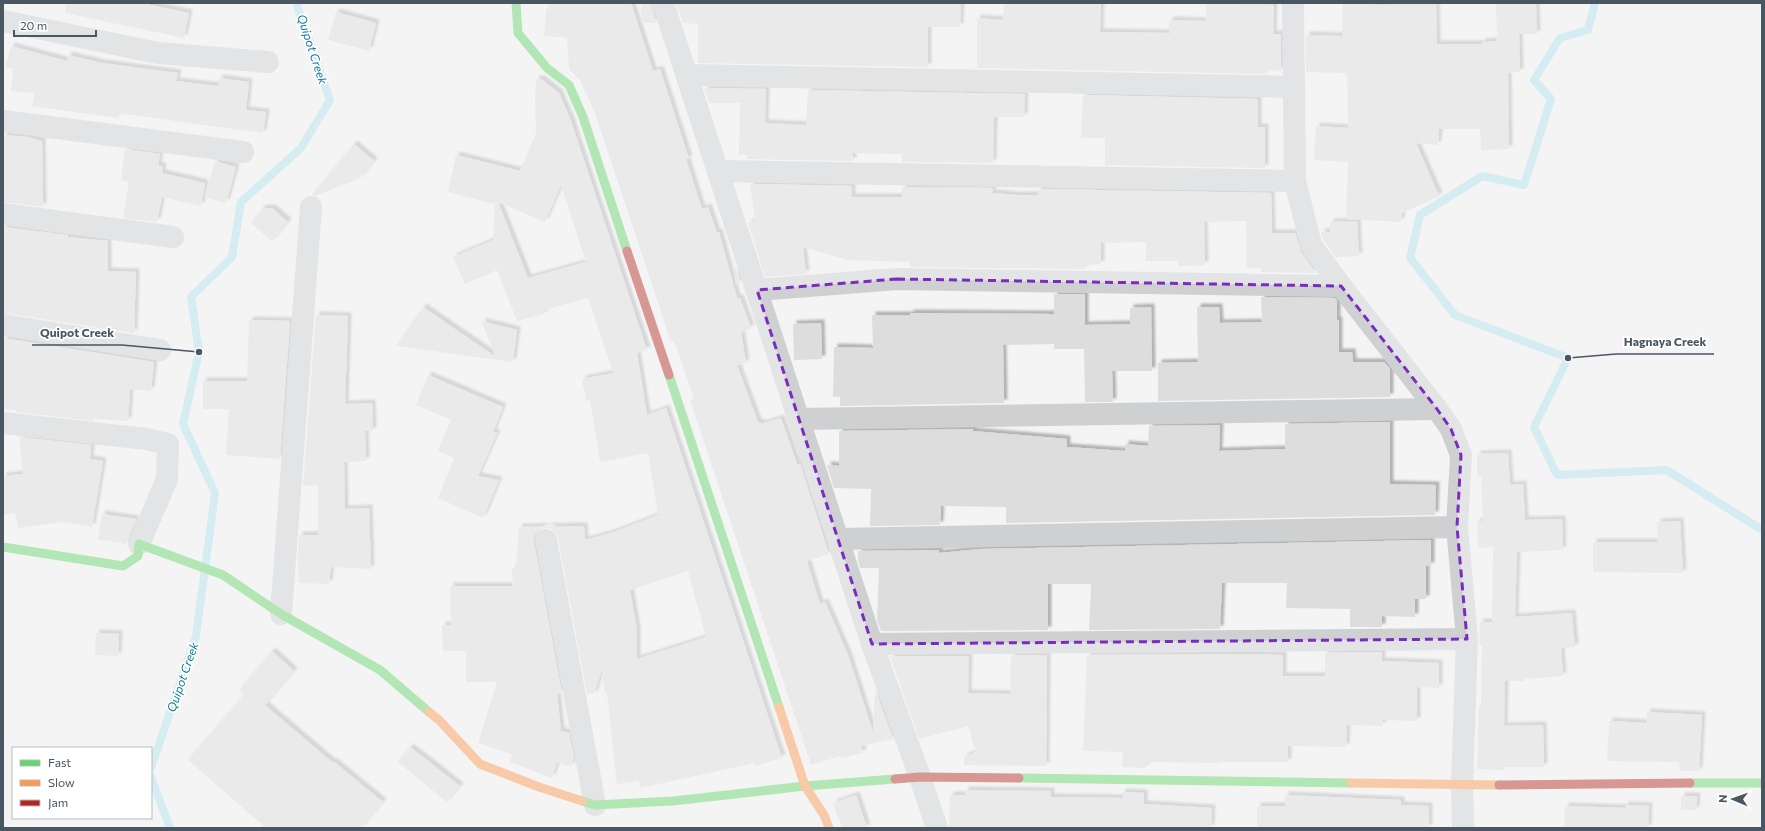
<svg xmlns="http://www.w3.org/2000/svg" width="1765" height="831" viewBox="0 0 1765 831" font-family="Commissioner,sans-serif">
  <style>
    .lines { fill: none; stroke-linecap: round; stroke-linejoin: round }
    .stream { stroke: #aee2f0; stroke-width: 8 }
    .building { fill: #ddddde; fill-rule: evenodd; filter: url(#shadow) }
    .street { stroke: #ced0d2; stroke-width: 22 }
    .fast { stroke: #63d668; stroke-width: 9 }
    .slow { stroke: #ff974d; stroke-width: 9 }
    .jam { stroke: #b3261e; stroke-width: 9 }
    .marked { fill: none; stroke: #7b2cbf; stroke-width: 3; stroke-dasharray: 8 5; stroke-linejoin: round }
    .labels { text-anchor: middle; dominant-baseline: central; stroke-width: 3.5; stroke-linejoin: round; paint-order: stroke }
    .water-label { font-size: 12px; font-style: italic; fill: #0c7c9b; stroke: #fff }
    .leader { fill: none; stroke: #4a5661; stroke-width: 1.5 }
    .callout-dot { fill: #4a5661; stroke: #fff; stroke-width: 1.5 }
    .callout-label { font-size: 12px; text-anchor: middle; font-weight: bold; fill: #4a5661; stroke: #fff; stroke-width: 3.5; stroke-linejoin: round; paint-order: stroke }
  </style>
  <defs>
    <filter id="shadow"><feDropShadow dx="3.5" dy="-3.5" stdDeviation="1" flood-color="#0004"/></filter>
  </defs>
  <rect width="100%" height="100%" fill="#f4f4f4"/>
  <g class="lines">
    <g class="stream">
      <path d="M1595 3 1588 30 1560 38 1534 80 1551 99 1524 185 1482 176 1420 215 1410 258 1455 315 1568 358 1534 427 1557 475 1667 470 1762 530"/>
      <path d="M151 768 196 636 215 493 183 424 199 352 191 297 232 257 241 202 301 148 330 100 297 6 298 3"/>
      <path d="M151 777 170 828"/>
    </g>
  </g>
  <g class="building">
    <path d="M66 3H150V5L189 13 184 38 65 13Z"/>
    <path d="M550 3H631L653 71 660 69 689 159H686L702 209 708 207 717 233 719 232 737 298H740L751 328 741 332 746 363 737 365 758 422H760L761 424 781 418 797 464H800L829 554 807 561 820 604 825 602 848 655 873 732 875 689 893 739 861 746 863 753 841 758 840 756 811 765 690 400 694 398 674 341 671 342 595 113 580 80 569 69 567 38 544 36 546 9 549 10Z"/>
    <path d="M641 3H651L656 23H641Z"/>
    <path d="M676 3 961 4 960 27H928V67L698 63V24L683 23Z"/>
    <path d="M1004 3H1101L1100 32 1169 33V20L1206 21V3L1274 5 1273 34H1281V71L1266 70V74L977 68V18L1003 20Z"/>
    <path d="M1343 3H1375V5L1436 4 1437 44H1482V42L1497 41 1496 4H1536L1537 34H1519L1520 72 1508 73 1509 149 1481 150 1480 129H1439L1438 145 1416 143 1439 196 1402 213 1401 222 1346 219 1348 162 1314 160 1316 126 1348 128 1347 73 1306 72V35L1342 36Z"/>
    <path d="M336 12 376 23 369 51 328 40Z"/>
    <path d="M11 46 67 61 68 55 102 63 178 73 176 81 218 86 219 78 249 82 246 110 266 112 263 133 119 113 118 118 32 106 35 93 11 91 13 69 5 67Z"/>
    <path d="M536 79H541L559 93 571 121 647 350 637 353 647 415 666 408 782 758 755 766V763L640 788 639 781 617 784 607 694H605L602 669 594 694H587L558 538 555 532 550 528H543L538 531 534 536V542L562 694H557L561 731 569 733 574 758 571 767 557 762 552 778 510 762 512 754 478 743 497 682H466V651H443L442 625H451L450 586H513L512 568H516L519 527 584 526 585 540 614 532 658 515 648 453 600 462 590 400 586 401 582 379 613 373 588 298 543 310 544 314 517 321 497 270 465 284 453 257 493 240 495 204 448 192 456 155 520 171 536 133 535 96ZM561 185 586 262 528 278 498 202 545 222ZM688 571 706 637 637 659V630L630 590Z"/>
    <path d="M704 88 766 89 765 123 806 125 808 90 1025 94 1024 117H994L993 163 902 162V154L853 153V161L747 159V155H739L740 103H709Z"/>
    <path d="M1083 95 1258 99V127H1265V168L1105 165V138H1081Z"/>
    <path d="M3 135 28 137 42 141 43 207 3 202Z"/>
    <path d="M354 144 374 161 360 178 315 196 312 195Z"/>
    <path d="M125 149 160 154 158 165 163 167 162 173 205 183 201 206 162 197 157 222 123 218 129 182 121 180Z"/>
    <path d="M215 161 236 167 226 203 205 197Z"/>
    <path d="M750 184 852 186V197H902V187L993 188 992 193 1016 195H1038V189L1271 193 1272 233H1295L1301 252 1316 273 1261 272V268H1247L1246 221 1204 222 1205 265 1178 266V261H1146V242L1101 243V264L1085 265V269L910 267V262L848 260 803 247 806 274 765 277 748 223 755 221Z"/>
    <path d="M263 208H272L288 222 272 241 251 223Z"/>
    <path d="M1357 221 1359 256 1337 257V259L1323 240 1321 232H1330V222Z"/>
    <path d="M3 227 68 235V237L108 241V271L136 272 134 333 3 313Z"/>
    <path d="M735 265 741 283 735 284Z"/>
    <path d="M1054 294H1085V325L1130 324V308L1151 307 1152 371H1112L1113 402H1085L1084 349H1054V344L1003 345 1004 403 840 406V397H833L834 347 873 348 872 315H910V313L1054 314Z"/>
    <path d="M1261 297 1335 298 1337 301V320H1339V352H1352L1353 362H1384L1390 369V397L1158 401V363L1198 362 1197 307H1219L1220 323 1262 322Z"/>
    <path d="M423 307 496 357 481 321 517 330 513 362 396 346Z"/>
    <path d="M316 315 348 316 345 404 372 403 373 431H365L366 461 344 462 345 509 369 508 371 569 331 567 329 584 299 583 298 562 299 535H318V485L303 486Z"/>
    <path d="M249 320 290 321 280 459 226 455 229 409H203V381H247Z"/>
    <path d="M821 323 822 359 794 360 793 324Z"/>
    <path d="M3 338 154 362 151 391 130 389 128 421 93 419V421L16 412V410L3 409Z"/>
    <path d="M428 375 503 407 493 432 497 433 478 476 499 480 483 518 438 498 454 458 438 451 451 420 416 405Z"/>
    <path d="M1390 422V484L1436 485 1435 515 1006 523V507L941 506 940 525 870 526 871 489 834 488 827 465 839 466V431L973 429V431L1067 439V447L1125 451V444L1148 446 1149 426 1220 425 1219 451 1285 449V424Z"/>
    <path d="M19 437 91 445 90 459 103 461 92 527 63 522 18 528 15 513 3 515V476L23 474Z"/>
    <path d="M1508 453 1510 485 1523 484 1525 520 1562 519 1563 550 1517 552 1515 617 1572 613 1575 647 1561 648 1563 676 1524 679V681H1505L1504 726 1543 725 1544 767H1504V770L1477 769 1479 706H1481L1482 646H1479L1480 622H1492L1493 547 1478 548 1477 521H1483L1481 476H1477V454Z"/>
    <path d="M102 514 136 519 126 544 98 539Z"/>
    <path d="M1680 521 1683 573 1593 572V542H1658L1657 522Z"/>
    <path d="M1431 540V566H1426V599H1415V617L1382 616V627H1350V609L1286 608 1287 583H1222L1220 629 1089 630 1091 584H1048V630L881 631 877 620 879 568H860L858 560V551L939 550V553L981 549Z"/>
    <path d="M96 633 119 634 118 656 95 655Z"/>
    <path d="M272 651 294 671 265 705 332 762 333 761 383 802 361 828H266L188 760 244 695 239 690Z"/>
    <path d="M1350 652H1382V661L1439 663V688L1417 687V721L1383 720V726L1347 725 1346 747 1288 746V762H1220V763L1155 762 1145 763V768L1122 767 1123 752 1083 751 1087 655 1220 654 1283 655V676H1325V653Z"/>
    <path d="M1011 655H1047L1046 766 964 765V757L976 752 968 726 919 739 890 656H969L968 693 1010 694Z"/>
    <path d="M1647 712 1702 715 1699 771H1680L1679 762 1607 761 1609 721 1646 723Z"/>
    <path d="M410 747 460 786 447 802 398 762Z"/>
    <path d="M965 790 1051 791V797L1122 798V792L1144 793V804L1212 808 1211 828H949L950 795H965Z"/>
    <path d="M856 795 867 828H842L833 803Z"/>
    <path d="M1285 795 1401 800V805L1429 806V828H1257V806H1285Z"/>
    <path d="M1681 796H1697L1696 810H1681Z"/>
    <path d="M1625 805 1649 806 1648 828H1564L1565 806 1625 808Z"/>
  </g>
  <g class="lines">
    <g class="street">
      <path d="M663 3 872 644 920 777 937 828"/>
      <path d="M1293 3 1295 181 1311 245 1341 286 1437 409 1451 429 1461 455 1457 527 1467 639 1462 785 1463 828"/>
      <path d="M3 21 158 53 268 62"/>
      <path d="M687 75 1294 87"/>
      <path d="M3 121 243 152"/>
      <path d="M718 171 1295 181"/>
      <path d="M3 214 173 237"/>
      <path d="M757 290 897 279 1341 286"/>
      <path d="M3 325 160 350"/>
      <path d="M799 419 1437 409"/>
      <path d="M3 423 146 439 168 444 167 479 139 544"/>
      <path d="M838 539 1457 527"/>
      <path d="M546 540 595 805"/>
      <path d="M281 614 311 207"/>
      <path d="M872 644 1467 639"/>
    </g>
    <g class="fast">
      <path d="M516 3 518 33 547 68 569 85 583 117 627 251"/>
      <path d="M669 375 779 707"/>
      <path d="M3 547 123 566 138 556 139 544 223 575 281 614 380 670 429 712"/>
      <path d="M1019 778 1351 783"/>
      <path d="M1690 783H1762"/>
      <path d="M582 801 595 805 673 801 805 786 895 779"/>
    </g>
    <g class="slow">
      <path d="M779 707 805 786 824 815 829 828"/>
      <path d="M429 712 440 721 480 764 539 787 582 801"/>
      <path d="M1351 783 1499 785"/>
    </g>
    <g class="jam">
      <path d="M627 251 669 375"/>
      <path d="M895 779 920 777 1019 778"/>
      <path d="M1499 785 1690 783"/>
    </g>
  </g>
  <path d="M0 0H1765V831H0ZM897 279 1341 286 1437 409 1451 429 1461 455 1457 527 1467 639 872 644 757 290Z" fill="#f4f4f4" fill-opacity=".55" fill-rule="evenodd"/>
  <path class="marked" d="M897 279 1341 286 1437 409 1451 429 1461 455 1457 527 1467 639 872 644 757 290Z"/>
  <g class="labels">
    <g class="water-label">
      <text transform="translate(313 49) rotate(72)">Quipot Creek</text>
      <text transform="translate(182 677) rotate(-71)">Quipot Creek</text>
    </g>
  </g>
  <path class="leader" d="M199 352L122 345H32M1568 358L1616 354H1714"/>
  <g class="callout-dot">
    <circle cx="199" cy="352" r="4"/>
    <circle cx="1568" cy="358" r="4"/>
  </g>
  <g class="callout-label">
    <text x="77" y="337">Quipot Creek</text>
    <text x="1665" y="346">Hagnaya Creek</text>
  </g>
  <rect width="1765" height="831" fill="none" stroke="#4a5661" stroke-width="8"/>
  <rect x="12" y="747" width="140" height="72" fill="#ffffff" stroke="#b7bbc0"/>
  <rect x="20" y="760" width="20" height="6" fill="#63d668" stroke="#b7bbc0"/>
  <text x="48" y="767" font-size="12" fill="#4a5661">Fast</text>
  <rect x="20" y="780" width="20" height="6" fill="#ff974d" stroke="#b7bbc0"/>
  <text x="48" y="787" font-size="12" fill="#4a5661">Slow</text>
  <rect x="20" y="800" width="20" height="6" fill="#b3261e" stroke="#b7bbc0"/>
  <text x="48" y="807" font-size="12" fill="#4a5661">Jam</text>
  <g transform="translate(1733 799) rotate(272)" stroke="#ffffff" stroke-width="3" paint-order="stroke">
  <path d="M0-3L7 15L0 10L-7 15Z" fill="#4a5661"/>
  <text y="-6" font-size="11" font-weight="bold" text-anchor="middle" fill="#4a5661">N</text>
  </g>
  <path d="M14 30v6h82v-6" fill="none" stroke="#4a5661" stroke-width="2"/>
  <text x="20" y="30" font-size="12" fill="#4a5661" stroke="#ffffff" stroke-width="3" paint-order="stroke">20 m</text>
</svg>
